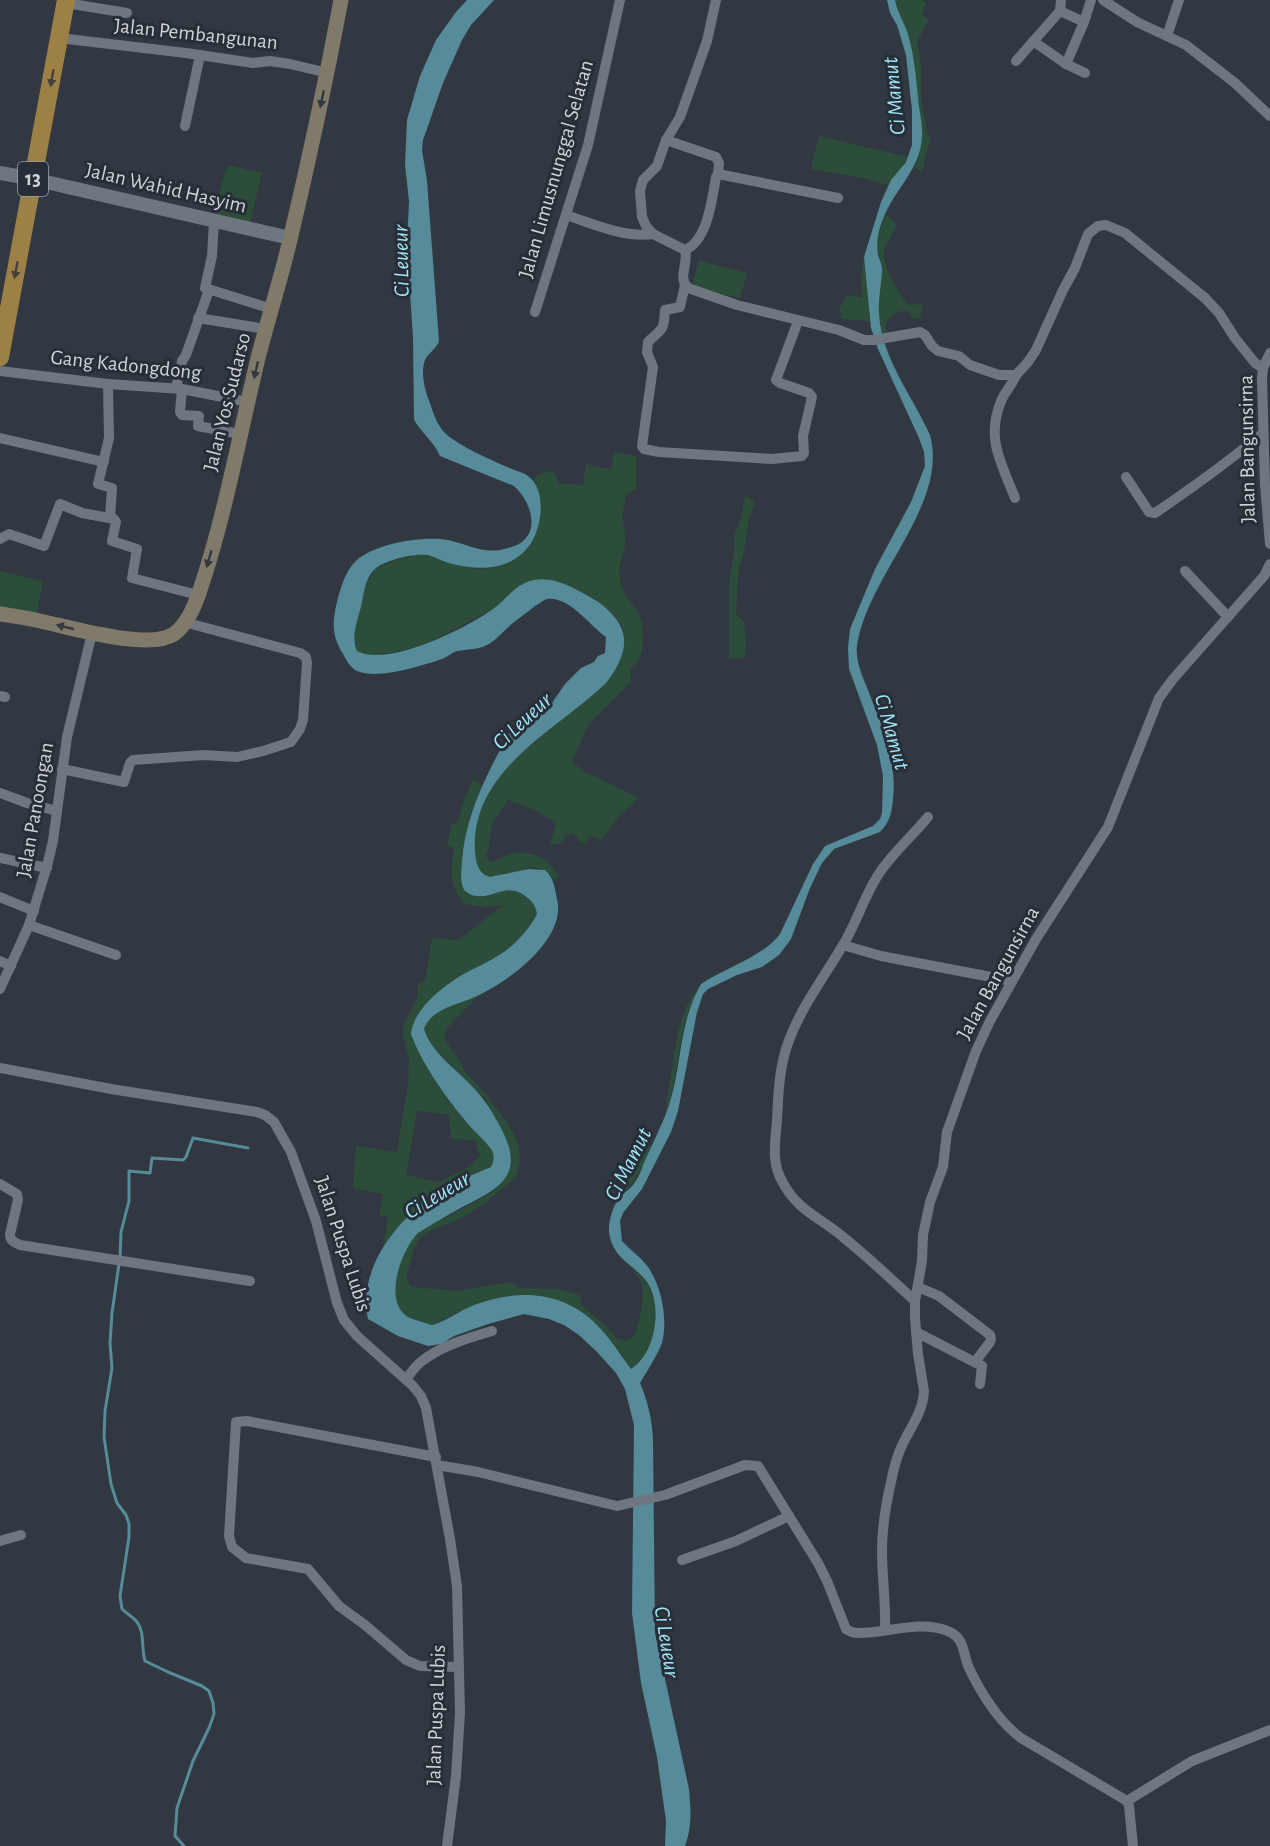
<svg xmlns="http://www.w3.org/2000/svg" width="1270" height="1846" viewBox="0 0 1270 1846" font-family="'Alegreya Sans',sans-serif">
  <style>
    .green { fill: #2d4d3b; fill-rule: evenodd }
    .water { fill: #568b99 }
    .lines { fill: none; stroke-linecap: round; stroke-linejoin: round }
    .stream { stroke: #568b99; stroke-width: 3 }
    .minor { stroke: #6e7680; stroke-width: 10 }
    .tertiary { stroke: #6e7680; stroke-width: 14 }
    .secondary { stroke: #807a6a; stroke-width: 15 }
    .trunk { stroke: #9d8046; stroke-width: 18 }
    .oneway { fill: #44423b }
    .oneway2 { fill: #34393f }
    .labels { text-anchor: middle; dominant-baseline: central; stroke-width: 6; stroke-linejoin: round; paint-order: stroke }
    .shield { fill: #272e37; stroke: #9da2a9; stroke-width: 1.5 }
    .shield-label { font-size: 20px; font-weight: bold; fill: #d0d4da }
    .street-label { font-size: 21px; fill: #d0d4da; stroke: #272e37 }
    .water-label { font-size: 22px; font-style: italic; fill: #a2e6f8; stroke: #272e37 }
  </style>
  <rect width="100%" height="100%" fill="#313841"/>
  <g class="green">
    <path d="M895 0H921L926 3 922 15 929 20 917 41 921 65V97L927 134 931 139 925 158 922 172 915 167C925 144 921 123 918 99 916 77 914 56 908 35 905 23 897 13 895 0Z"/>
    <path d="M819 136 908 157 888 185 863 178 811 169Z"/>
    <path d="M228 165 262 173 250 222 213 213Z"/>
    <path d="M885 214 897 224C894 232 886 243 884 251 882 267 899 293 908 305L923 304 920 318 913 319C907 304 894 313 886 321L887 336 883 337 879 315 878 297 882 267 877 247 878 237Z"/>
    <path d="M864 257 870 321 842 319 839 309 847 295 862 298 861 277Z"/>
    <path d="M699 261 747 273 740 298 692 286Z"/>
    <path d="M614 452 636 456V489L626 495 622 517 625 533V546L619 568 620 581 624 593 639 614 642 624 643 639 642 650 639 660 630 669 631 682 588 725 572 762 583 771 639 798 620 815 602 840 590 836 586 843 580 842 573 833 565 835 563 841 557 844H550L556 823 535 810 508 800 492 823 488 850 485 855 491 862C499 861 505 854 514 853 533 850 551 860 559 877L553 880C538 851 505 884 486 877 478 873 475 861 475 853 471 796 509 763 549 730 568 714 587 698 606 683 614 672 620 664 622 650 622 645 624 640 624 636 624 615 591 597 575 588L504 599 493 609 423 646 376 656 363 654 357 651 354 637 356 625 364 588 375 569 396 560 415 555H429L446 562 476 569 492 568 513 561 530 545 541 502 533 481C540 470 556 466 558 483L583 485 586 464 611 470Z"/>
    <path d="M745 496 755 502 749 518 744 551 738 573 736 614 744 622 746 642 745 658 729 659V582L734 555V537L741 518Z"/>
    <path d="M0 571 43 581 36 615 0 607Z"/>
    <path d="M473 780 482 785 472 810 465 837 488 895C493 894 498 891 503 890 519 887 534 899 537 914 514 964 450 969 420 1013 416 1019 414 1027 411 1034 421 1062 444 1095 462 1118 471 1129 483 1138 491 1149 495 1155 494 1160 491 1167 445 1186 411 1206 383 1248L388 1217 379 1215 383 1194 353 1188 356 1146 397 1152 408 1085 409 1059 403 1035V1026L418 996V984L425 980 432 938 459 940 503 905 482 907 465 904C448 884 451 872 454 847L447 846 452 823 457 824 465 798ZM417 1111 449 1114 451 1139 475 1140 480 1156 469 1167 439 1182 406 1175Z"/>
    <path d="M701 984C691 1001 684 1023 681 1042 676 1066 675 1090 666 1112 666 1101 669 1088 671 1076 676 1043 679 1010 701 984Z"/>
    <path d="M478 996 447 1028 444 1039 461 1063 466 1073 487 1095 513 1132 519 1148 520 1162 516 1177 488 1201 460 1219 428 1232 418 1240 413 1251 407 1274V1282L412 1287 457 1291 511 1282 518 1288 557 1289 574 1293 580 1296 582 1306 607 1327 616 1338 626 1341 634 1336C640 1322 644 1302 642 1286 641 1279 636 1274 632 1269 639 1274 645 1279 649 1286 662 1311 656 1354 631 1369L620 1352 597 1325 474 1305 432 1325C424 1322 411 1321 405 1315 384 1297 402 1249 417 1233L491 1193 507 1176 511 1165V1154L496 1118 484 1097 433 1047 424 1029C431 1008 459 1003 478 996Z"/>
    <path d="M638 1143 651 1146C641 1170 638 1180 618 1199Z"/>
  </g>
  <path class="water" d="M467 0H494L471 25 462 40 443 83 423 140 422 150 427 181 439 341C436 350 426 354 424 363 421 376 425 391 430 403 433 413 437 424 444 432 455 444 491 460 507 467 514 470 523 472 528 476 547 490 542 526 531 543 512 572 478 571 449 563 441 561 434 556 427 555 414 553 385 560 375 569 366 577 364 591 362 602 359 618 350 635 357 651 387 668 467 628 493 609 508 598 515 584 534 580 553 576 573 587 590 597 603 604 619 617 623 633 628 651 616 670 606 683 556 731 470 770 475 852 476 862 478 874 490 877L529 869 545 870C554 878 555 889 557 899 567 939 508 982 477 996 459 1005 431 1008 424 1029 431 1051 452 1066 468 1082 484 1098 491 1109 502 1130 527 1179 495 1190 457 1210 444 1217 431 1225 418 1233 402 1249 384 1297 405 1315 411 1320 424 1322 432 1325 447 1321 459 1311 474 1305 518 1289 562 1290 597 1325 610 1338 620 1354 631 1369 656 1354 663 1305 647 1282 634 1264 613 1260 609 1232 608 1222 613 1206 619 1198 623 1193 629 1190 633 1185 637 1180 641 1172 643 1165 652 1144 663 1124 670 1102 682 1063 679 1022 701 984 725 968 764 956 780 934L813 864 825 846 873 826 880 819 882 813 883 776 877 745 849 669 848 648 850 629 875 569 911 502 925 466 924 452 919 438 878 349 871 328 864 257 881 202 891 180 906 162 912 145V110L906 55 897 25 890 13 887 0H895C897 12 904 22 908 34 914 55 916 76 918 97 919 111 923 124 922 138 920 170 894 190 883 219 878 231 876 243 878 255 880 261 883 267 882 273 881 287 878 299 879 314 882 359 912 395 930 435 949 505 867 576 857 646 855 664 865 681 871 698 884 730 897 765 893 799 892 812 890 822 880 832L834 849 822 863 810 888 791 939 779 955 762 967 737 975 708 989 703 994 697 1012 678 1111 671 1132 642 1189 623 1213 620 1221 622 1241C630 1250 641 1257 648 1267 662 1287 668 1320 662 1343 658 1354 646 1373 640 1383 648 1402 652 1419 653 1439L655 1633 689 1789C691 1810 692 1827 685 1846H665L666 1821 657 1757 641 1683 632 1613 634 1425 625 1389 616 1373 597 1352 579 1335 564 1325 549 1319 524 1314 488 1324 454 1336 441 1344 428 1346 398 1336 368 1319C358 1270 393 1226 429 1198 448 1184 470 1176 491 1167 494 1160 495 1156 491 1149 483 1138 471 1129 463 1118 444 1095 421 1062 411 1034 413 1010 442 987 462 975 474 968 487 963 499 955 514 946 529 930 537 914 535 904 532 901 524 895 505 883 495 898 477 896 472 896 468 893 464 890 460 881 461 872 462 862 465 815 487 774 509 733L515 726 524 723 550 706 565 684 581 668 594 662 598 656 605 653 606 637C589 625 569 596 547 599 543 600 539 604 535 606 528 612 520 617 513 623 504 630 496 641 485 646 476 650 467 649 458 651 452 652 448 657 442 659 421 666 378 680 357 671 351 668 346 660 343 654 334 640 332 627 335 611 338 596 343 576 353 564 369 544 423 535 448 540 466 544 481 553 501 550 507 548 517 546 522 542 541 527 528 498 514 486L440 456C434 442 422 433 414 420L413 338 407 246 409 201 405 165 407 120 420 76 436 40 456 12Z"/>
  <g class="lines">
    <g class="stream">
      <path d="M120 1258 121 1232 129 1201V1171L150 1173 152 1158 183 1160 186 1157 193 1138 248 1148"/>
      <path d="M119 1264 112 1313 110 1343 112 1368 105 1411 104 1437 111 1484 117 1503 126 1515 129 1524V1537L120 1596 122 1609C126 1613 133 1617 137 1622 145 1632 141 1649 145 1661L168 1672 202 1686 209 1691 213 1703 214 1714 209 1728 193 1761 177 1808 175 1836 184 1846"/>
    </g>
    <g class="minor">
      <path d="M716 0 707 41 680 117 666 140 657 166 643 180 640 191 642 217 646 226 653 234 685 250C689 263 677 278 688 288L737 305 839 330 864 340H874L920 332 925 335 932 346 938 351 959 356 970 365 999 375H1016L1028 362 1036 350 1063 290 1075 268 1088 234 1098 226 1106 225 1125 233 1205 298 1219 313 1235 338 1255 363 1263 368"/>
      <path d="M1103 0 1137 22 1186 45 1235 83 1270 116"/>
      <path d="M66 3 127 13"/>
      <path d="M1060 11 1084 22"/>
      <path d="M1167 36 1179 0"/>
      <path d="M59 38 186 53 253 63 270 61 290 64 328 73"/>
      <path d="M1033 41 1066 64 1084 22 1091 0"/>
      <path d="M1016 61 1060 11 1061 0"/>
      <path d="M1066 64 1085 73"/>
      <path d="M185 126 200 55"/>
      <path d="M666 140 716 157 719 163 718 174"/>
      <path d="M566 215C594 224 624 238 653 234"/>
      <path d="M214 221 212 256 205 288 272 309"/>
      <path d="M685 250C708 240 712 199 716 177L718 174 838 198"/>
      <path d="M685 285 680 307 665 310C664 332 662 328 648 342L647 352 653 367 642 446 644 449 659 452 772 459 802 456 804 453 803 436 812 397 809 393 780 383 776 380 798 321"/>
      <path d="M535 312 588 145 620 0"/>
      <path d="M198 318 266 329"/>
      <path d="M1270 353 1263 368 1262 378 1265 485 1270 544"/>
      <path d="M0 371 108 384 182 389 248 402"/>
      <path d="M108 384 109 438 98 484 112 488 110 518"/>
      <path d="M176 388 182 361 186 355 209 290"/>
      <path d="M182 389 180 412 182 415 199 416 198 426 240 434"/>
      <path d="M0 438 104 462"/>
      <path d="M1126 477 1149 512 1155 513C1192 488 1228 462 1263 433"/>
      <path d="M1015 498C1001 462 985 438 1002 399 1006 390 1013 384 1016 375"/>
      <path d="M0 539 9 534 44 546 60 504 82 513 114 519 116 522 112 541 137 549 132 578 198 595"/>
      <path d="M1185 571 1228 617"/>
      <path d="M0 696 5 697"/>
      <path d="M62 769 124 782 130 763 133 760 204 755 237 757 263 751 291 742 300 729 303 720 307 663 306 657 300 653 184 622"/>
      <path d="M0 793 27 803 57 811"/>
      <path d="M0 858 47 868"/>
      <path d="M0 897 34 911"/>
      <path d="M29 925 116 955"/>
      <path d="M843 945 881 956 1012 981"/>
      <path d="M0 961 11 966"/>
      <path d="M0 989 29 925 47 866 53 841 67 737 92 633"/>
      <path d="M0 1068 111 1089 257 1112 265 1115 274 1122 291 1152 316 1221 337 1303 344 1320 357 1336 413 1386 421 1396 426 1408 450 1539 457 1586 460 1713 456 1776 447 1846"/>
      <path d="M0 1184 17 1194 18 1200 10 1234C10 1241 14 1242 20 1245L250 1281"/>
      <path d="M918 1287 939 1296 990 1335 991 1339 990 1342 975 1362"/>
      <path d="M915 1301C891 1279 868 1257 843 1237 821 1218 798 1211 783 1183 771 1163 775 1143 777 1121 778 1097 779 1072 786 1049 798 1011 823 979 843 945 857 922 865 894 880 872 894 852 913 835 928 817"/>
      <path d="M916 1332 982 1366 980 1384"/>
      <path d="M406 1379C411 1373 415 1366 422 1361 441 1346 468 1338 492 1331"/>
      <path d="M436 1457 247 1421 236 1422 229 1536 232 1547 246 1558 308 1569 339 1606 365 1625 406 1660 420 1666 458 1667"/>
      <path d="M437 1465 478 1472 617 1506 665 1495 745 1465 758 1466 818 1563 827 1581 846 1629C850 1632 853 1633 859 1633 889 1633 921 1619 950 1632 965 1639 963 1655 969 1668 981 1693 998 1721 1021 1738L1127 1801 1129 1806 1133 1846"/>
      <path d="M0 1541 21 1535"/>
      <path d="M682 1560 736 1541 789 1516"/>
      <path d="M885 1630C886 1603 882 1577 882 1551 882 1528 886 1504 891 1482 893 1471 896 1460 900 1450 908 1430 923 1414 924 1391L918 1354 915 1318V1301L922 1261 923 1235 930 1202 943 1167 947 1132 976 1051 990 1021 1036 939 1108 827 1159 698 1173 679 1264 576 1270 564"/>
      <path d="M1127 1801 1192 1761 1270 1730"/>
    </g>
    <path class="tertiary" d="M0 173 33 179 290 238"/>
    <path class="secondary" d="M0 614C13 616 27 618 40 621 69 627 149 651 174 634 187 625 196 603 201 587 226 512 240 432 259 354 269 316 281 278 290 240 309 160 326 81 341 0"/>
    <path class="trunk" d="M0 357 66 0"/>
  </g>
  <defs><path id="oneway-solid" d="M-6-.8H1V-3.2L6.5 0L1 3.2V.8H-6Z" transform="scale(1.5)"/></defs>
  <g class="oneway">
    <use href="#oneway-solid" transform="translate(52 78) rotate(100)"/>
    <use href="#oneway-solid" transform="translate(16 270) rotate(101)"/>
  </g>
  <g class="oneway2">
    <use href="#oneway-solid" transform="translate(322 99) rotate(102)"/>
    <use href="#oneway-solid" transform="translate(256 370) rotate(103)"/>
    <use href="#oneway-solid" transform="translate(209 559) rotate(106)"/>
    <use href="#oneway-solid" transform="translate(65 627) rotate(-167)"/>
  </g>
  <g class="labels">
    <rect class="shield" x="18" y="162" width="30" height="34" rx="4.5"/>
    <g class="shield-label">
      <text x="33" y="179">13</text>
    </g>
    <g class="street-label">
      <text transform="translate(196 34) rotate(6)">Jalan Pembangunan</text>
      <text transform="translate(556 169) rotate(-74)">Jalan Limusnunggal Selatan</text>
      <text transform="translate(166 188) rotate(13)">Jalan Wahid Hasyim</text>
      <text transform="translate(126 365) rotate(6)">Gang Kadongdong</text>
      <text transform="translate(227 402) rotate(-76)">Jalan Yos Sudarso</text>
      <text transform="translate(1247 449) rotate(-91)">Jalan Bangunsirna</text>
      <text transform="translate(35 810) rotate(-80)">Jalan Panoongan</text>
      <text transform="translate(998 973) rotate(-61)">Jalan Bangunsirna</text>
      <text transform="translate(343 1244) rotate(72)">Jalan Puspa Lubis</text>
      <text transform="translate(436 1715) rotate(-88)">Jalan Puspa Lubis</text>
    </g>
    <g class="water-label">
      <text transform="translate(894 96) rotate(-96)">Ci Mamut</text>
      <text transform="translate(401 261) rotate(-91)">Ci Leueur</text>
      <text transform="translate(522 721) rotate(-43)">Ci Leueur</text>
      <text transform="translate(892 732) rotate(74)">Ci Mamut</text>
      <text transform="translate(628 1164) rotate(-63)">Ci Mamut</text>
      <text transform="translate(437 1195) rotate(-31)">Ci Leueur</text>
      <text transform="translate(667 1642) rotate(81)">Ci Leueur</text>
    </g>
  </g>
</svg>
